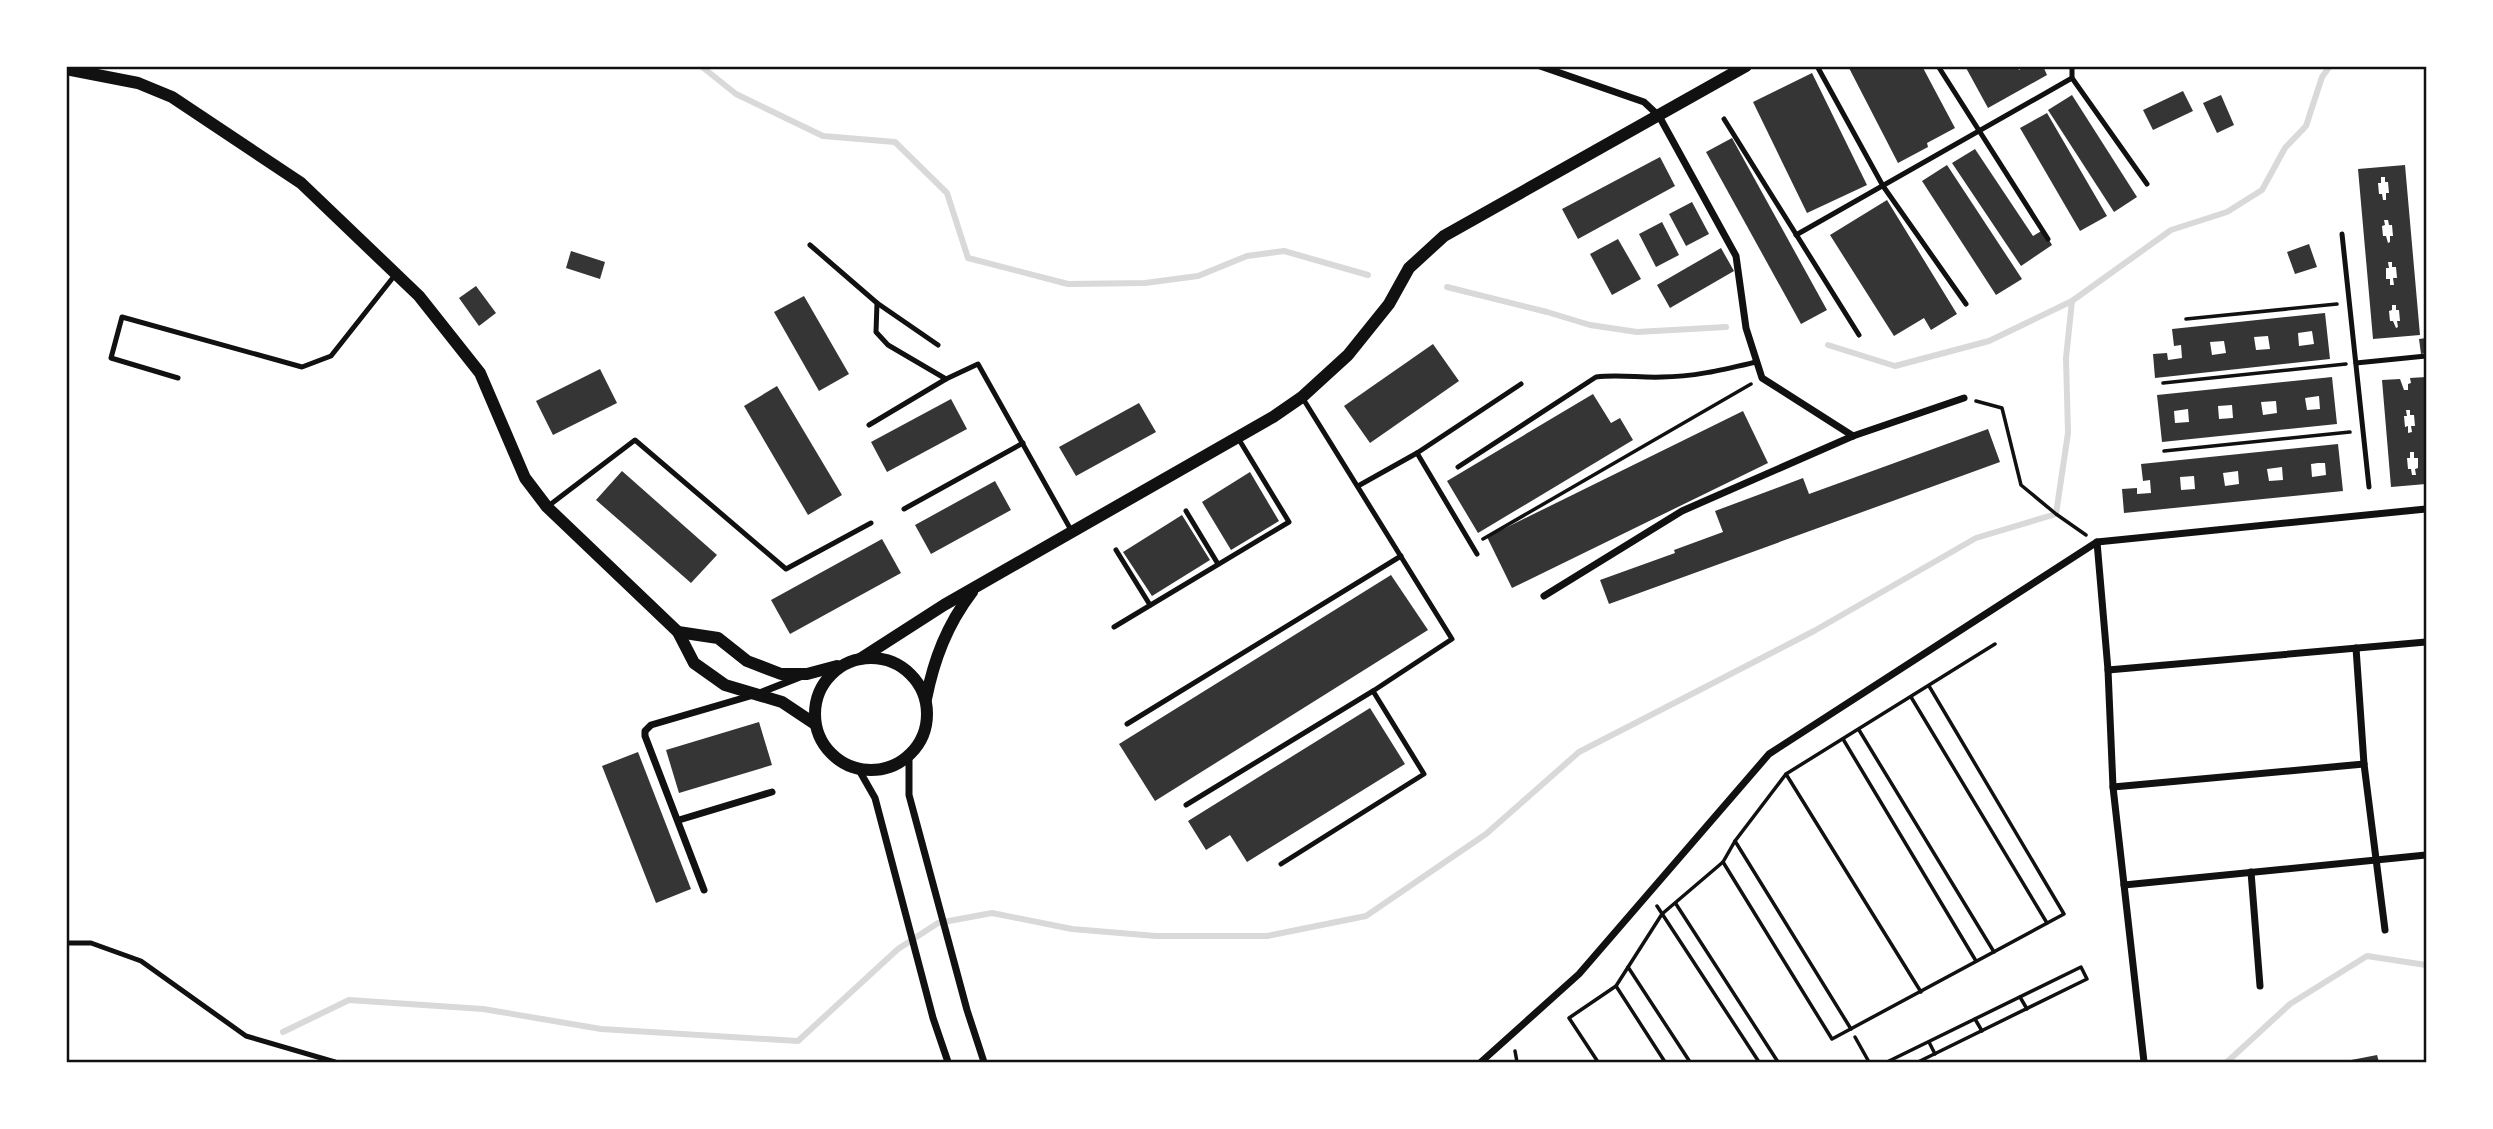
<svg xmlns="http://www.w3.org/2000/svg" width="2493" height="1129" viewBox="0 0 2493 1129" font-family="Jost,sans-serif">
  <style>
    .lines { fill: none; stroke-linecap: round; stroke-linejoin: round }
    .stream { stroke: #d9d9d9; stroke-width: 6 }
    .building { fill: #353535; fill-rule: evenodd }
    .path { stroke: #111; stroke-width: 3.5 }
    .service { stroke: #111; stroke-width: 5 }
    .minor { stroke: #111; stroke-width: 7 }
    .tertiary { stroke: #111; stroke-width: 12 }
    .neatline { fill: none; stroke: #111; stroke-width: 2.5 }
  </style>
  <rect width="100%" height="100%" fill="#fff"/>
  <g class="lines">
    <g class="stream">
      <path d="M701 66 736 94 823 136 895 142 947 193 968 258 1068 284 1145 283 1198 276 1247 256 1284 251 1368 275"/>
      <path d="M1447 287 1547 312 1590 325 1637 332 1726 327"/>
      <path d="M1828 345 1895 366 1989 341 2072 301 2171 230 2227 212 2262 190 2285 148 2306 126 2322 77 2330 66"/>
      <path d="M283 1032 349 1000 483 1009 601 1029 798 1041 898 949 938 923 992 913 1072 929 1156 936H1267L1366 916 1486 834 1579 752 1814 631 1976 538 2056 514 2068 433 2066 358 2072 301"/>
      <path d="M2227 1062 2290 1004 2367 956 2426 965"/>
    </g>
  </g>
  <g class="building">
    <path d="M1848 66H1922L1955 128 1927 143 1928 147 1898 163Z"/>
    <path d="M1965 66H2017L2019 70 2025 66H2043L2047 75 1988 108Z"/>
    <path d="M1812 73 1867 185 1807 213 1753 102Z"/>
    <path d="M2183 91 2193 111 2153 130 2143 110Z"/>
    <path d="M2072 95 2137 197 2114 212 2048 110Z"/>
    <path d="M2221 95 2234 125 2217 133 2203 103Z"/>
    <path d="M2047 113 2107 216 2080 231 2020 128Z"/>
    <path d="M1732 138 1827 310 1801 324 1706 152Z"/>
    <path d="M1975 149 2033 236 2043 230 2052 245 2021 266 1952 163Z"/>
    <path d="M1660 157 1675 186 1578 239 1562 209Z"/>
    <path d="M1947 165 2022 279 1996 295 1922 181Z"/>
    <path d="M2405 165 2420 335 2373 339 2358 169ZM2381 177H2385V182H2388L2389 193H2386V200H2383L2382 194H2379L2378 183H2381ZM2384 220H2388L2389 225H2392L2393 236H2390V242L2388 243 2386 236H2383L2382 226 2385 225ZM2388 262H2392V267H2396L2397 278H2393L2394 285H2390V279H2386V268H2389ZM2392 305H2396V310H2399L2400 321H2397L2398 327 2396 328 2393 321H2390L2389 311 2392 310Z"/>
    <path d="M1887 200 1957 314 1931 330 1924 318 1894 336 1830 235Z"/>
    <path d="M1692 202 1709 234 1686 246 1669 214Z"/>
    <path d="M1662 222 1679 255 1656 267 1639 234Z"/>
    <path d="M1618 239 1641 279 1612 295 1590 254Z"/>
    <path d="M2309 244 2317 267 2295 274 2287 252Z"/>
    <path d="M1721 248 1734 271 1670 308 1657 285Z"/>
    <path d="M571 251 605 262 600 279 566 268Z"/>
    <path d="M476 286 496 313 479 326 459 298Z"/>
    <path d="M804 296 849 374 819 391 774 312Z"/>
    <path d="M2325 313 2330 359 2155 378 2153 354 2167 353 2168 360 2182 358 2181 345 2174 346 2172 329ZM2312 331 2314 344 2299 346 2298 333ZM2268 336 2270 349 2256 350 2254 337ZM2224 341 2226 353 2212 355 2210 342Z"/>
    <path d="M2426 338V353L2421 354 2419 339Z"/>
    <path d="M1433 344 1459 381 1370 443 1344 406Z"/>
    <path d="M600 369 617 403 553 435 536 401Z"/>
    <path d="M2332 377 2337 424 2162 442 2157 395ZM2319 396 2320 409 2307 410 2305 398ZM2276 401 2277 413 2263 415 2261 402ZM2232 405 2233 418 2219 419 2218 406ZM2188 409 2189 422 2175 423 2174 411Z"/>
    <path d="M2426 377V484L2391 487 2382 380 2400 379 2404 390H2408V384L2411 383 2410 378ZM2406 410H2410V415H2414L2415 426H2411L2412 432 2408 433V426L2405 427 2404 416H2407ZM2410 452H2414V458H2418V468L2415 469 2416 475H2412L2411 469H2408L2407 458H2410Z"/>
    <path d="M777 386 842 495 808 515 744 406Z"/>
    <path d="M1593 394 1611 423 1620 418 1633 440 1478 533 1447 481Z"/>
    <path d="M951 399 967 429 887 472 871 442Z"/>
    <path d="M1139 403 1156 432 1076 476 1059 447Z"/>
    <path d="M1743 411 1768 463 1512 588 1487 537Z"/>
    <path d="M1988 429 2000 462 1609 604 1600 580 1675 553 1674 550 1723 532 1715 511 1803 478 1809 494Z"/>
    <path d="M2338 444 2343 491 2124 513 2122 489 2137 488V494L2151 493 2150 480 2143 481 2141 464ZM2318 463H2325L2326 475 2312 477 2311 464ZM2282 467 2283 480 2269 481 2267 469ZM2238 471 2239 484 2225 486 2223 473ZM2194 476 2195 489 2181 490 2180 477Z"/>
    <path d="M622 471 717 555 691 583 596 500Z"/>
    <path d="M1250 472 1279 521 1231 550 1202 502Z"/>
    <path d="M995 481 1011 510 931 554 915 525Z"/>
    <path d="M1182 515 1210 560 1152 596 1123 552Z"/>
    <path d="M882 539 901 573 790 634 771 600Z"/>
    <path d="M1391 575 1428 630 1155 801 1119 744Z"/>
    <path d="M1370 708 1405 764 1247 862 1230 835 1206 850 1188 821Z"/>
    <path d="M759 722 772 765 679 793 666 750Z"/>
    <path d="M638 752 691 889 656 903 602 766Z"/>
    <path d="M2377 1055 2379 1062H2346V1061Z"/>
  </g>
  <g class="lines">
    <g class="path">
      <path d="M2186 319 2337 304"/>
      <path d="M2163 383 2346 364"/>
      <path d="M1976 401 2002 408 2021 485 2056 514 2086 535"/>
      <path d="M2164 451 2350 432"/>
      <path d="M1483 539 1751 384"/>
      <path d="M1911 697 2047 923"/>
      <path d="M1859 730 1994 952"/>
      <path d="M1843 739 1976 961"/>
      <path d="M1786 774 1921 992"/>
      <path d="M1735 841 1851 1029"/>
      <path d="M1723 862 1832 1039 2064 914 1929 686"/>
      <path d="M1676 904 1778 1062"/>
      <path d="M1657 906 1759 1062"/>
      <path d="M1628 967 1690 1062"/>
      <path d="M1616 986 1665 1062"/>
      <path d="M2020 997 2027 1009"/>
      <path d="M1975 1019 1982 1031"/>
      <path d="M1855 1037 1869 1062"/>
      <path d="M1929 1042 1935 1054"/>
      <path d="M1515 1051 1517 1062"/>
      <path d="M1598 1062 1569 1018 1616 986 1662 914 1723 862 1735 841 1786 774 1995 644"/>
      <path d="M1887 1062 2081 967 2087 979 1918 1062"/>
    </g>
    <g class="service">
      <path d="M1817 66 1883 186 1966 304"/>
      <path d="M1938 66 2048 239"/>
      <path d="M2072 78 2147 184"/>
      <path d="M1724 119 1859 335"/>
      <path d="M2342 234 2369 487"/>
      <path d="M1796 235 2072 78V66"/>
      <path d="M810 245 877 303 876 332 888 345 946 379"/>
      <path d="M877 303 938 345"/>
      <path d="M2356 363 2426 356"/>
      <path d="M178 378 111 358 122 317 302 367 331 356 395 275"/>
      <path d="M869 425 946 379 978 364 1071 530"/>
      <path d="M1417 453 1477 554"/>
      <path d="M1458 467 1596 377C1619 374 1640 378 1662 377 1694 377 1726 369 1756 362"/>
      <path d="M1358 486 1417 453 1521 384"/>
      <path d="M547 507 635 440 786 569 871 523"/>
      <path d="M904 509 1023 443"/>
      <path d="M1186 511 1218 564"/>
      <path d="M1116 550 1150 605"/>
      <path d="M1114 627 1289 522 1238 438"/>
      <path d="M1127 724 1401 556"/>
      <path d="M1186 805 1373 691 1452 639 1302 397"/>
      <path d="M1281 864 1424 774 1373 691"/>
      <path d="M66 943H91L141 961 246 1036 335 1062"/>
    </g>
    <g class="minor">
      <path d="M1540 66 1644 102 1659 116 1736 256 1746 328 1762 378 1853 436"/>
      <path d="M2097 542 2108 670 2113 787 2144 1062"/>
      <path d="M1544 596 1682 511 1853 436 1964 398"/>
      <path d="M2356 648 2364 764 2385 930"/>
      <path d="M2108 670 2426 642"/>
      <path d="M909 756V795L967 1010 984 1062"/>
      <path d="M859 770 875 798 933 1018 948 1062"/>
      <path d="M2113 787 2364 764"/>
      <path d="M679 820 772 792"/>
      <path d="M2251 872 2260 986"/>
      <path d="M2124 885 2426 855"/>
      <path d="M704 890 645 736V731L651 725 757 694 800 677"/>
      <path d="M1481 1062 1579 974 1769 754 2097 542 2426 509"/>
    </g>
    <g class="tertiary">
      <path d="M66 69 138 83 172 97 301 183 419 296 480 373 525 478 547 507 678 632 694 663 725 685 782 702 815 724"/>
      <path d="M678 632 718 638 747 661 781 674H807L837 666"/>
      <circle cx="871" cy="714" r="56"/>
      <path d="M860 659 944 605 1273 417 1302 397 1348 355 1389 304 1409 268 1444 236 1746 66"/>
      <path d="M926 699C934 659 947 625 972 592"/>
    </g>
  </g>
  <rect width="2493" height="1129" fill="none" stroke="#ffffff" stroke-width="136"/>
  <rect x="68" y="68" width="2357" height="993" class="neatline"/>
</svg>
